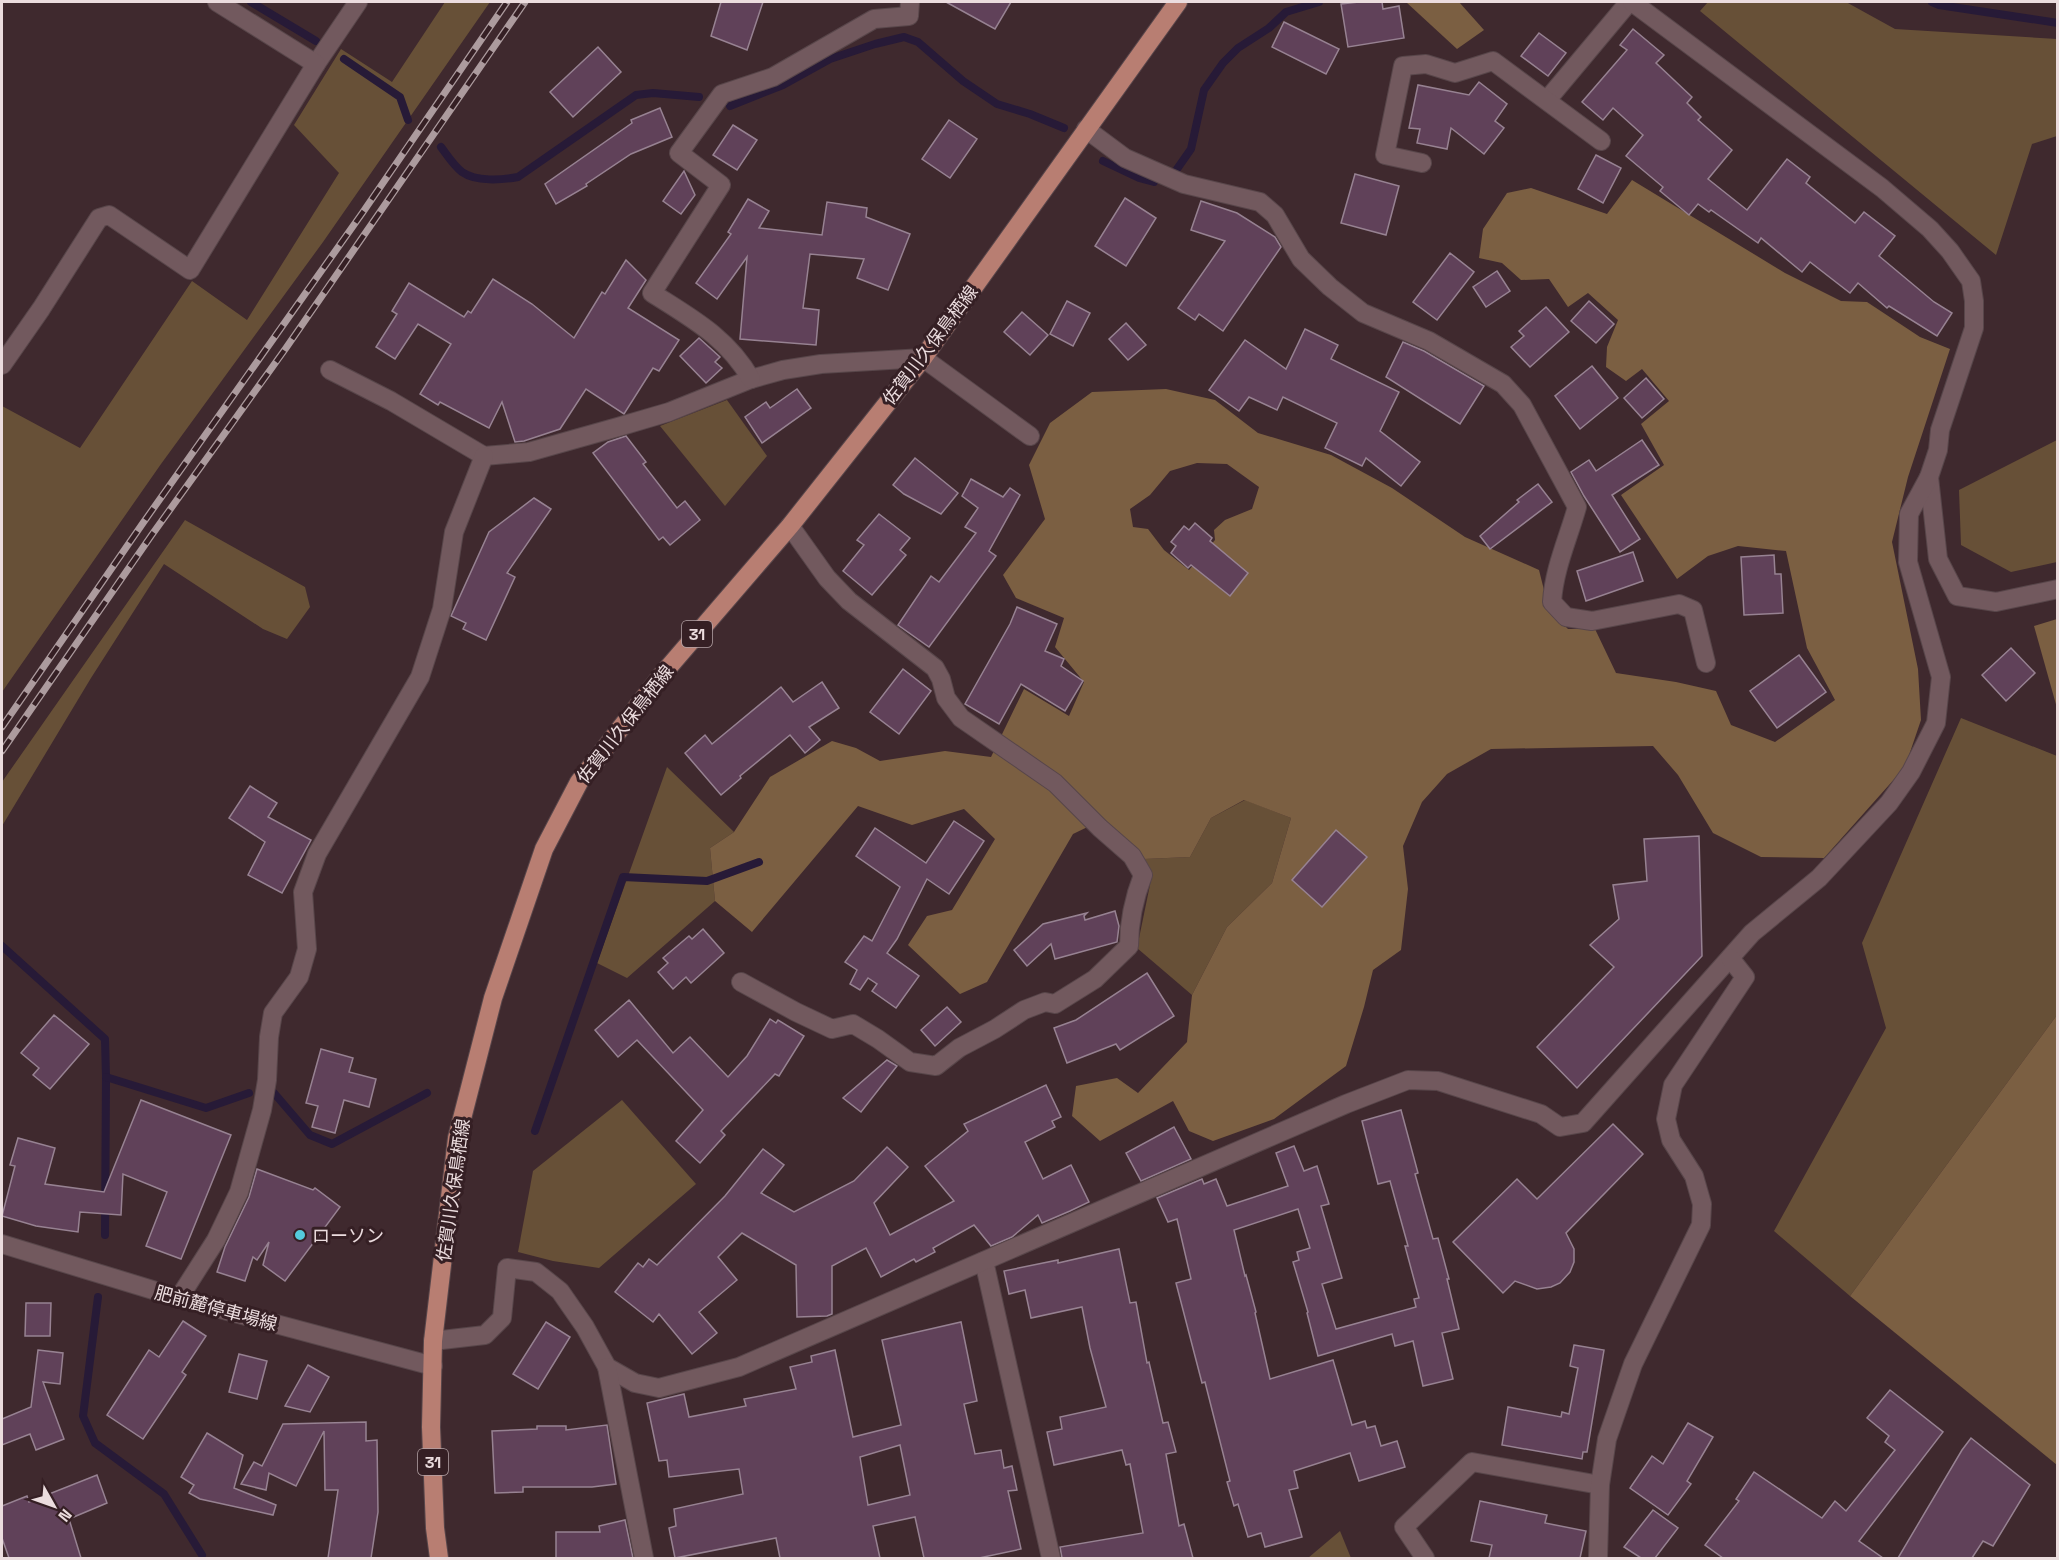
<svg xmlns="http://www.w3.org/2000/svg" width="2059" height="1560" viewBox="0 0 2059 1560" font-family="'Space Grotesk','Noto Sans JP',sans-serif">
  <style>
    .green { fill: #675037 }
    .forest { fill: #7b5f42; fill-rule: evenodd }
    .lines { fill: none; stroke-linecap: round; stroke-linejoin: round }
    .stream { stroke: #271a37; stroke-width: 8 }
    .building { fill: #604159; stroke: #978292; stroke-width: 1.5; fill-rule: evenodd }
    .street-casing { stroke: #58464a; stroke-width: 20 }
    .secondary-casing { stroke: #58464a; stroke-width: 20 }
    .primary-casing { stroke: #58464a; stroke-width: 20 }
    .street { stroke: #72595e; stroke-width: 18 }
    .secondary { stroke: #72595e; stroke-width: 18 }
    .primary { stroke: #b87e72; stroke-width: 18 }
    .rail-casing { stroke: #ac9b9e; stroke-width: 7 }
    .rail { stroke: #351f24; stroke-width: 4.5; stroke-dasharray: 14; stroke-linecap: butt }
    .poi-dot { fill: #54cadd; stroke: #351f24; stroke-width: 2 }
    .labels { text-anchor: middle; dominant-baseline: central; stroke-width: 6; stroke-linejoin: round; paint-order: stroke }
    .shield { fill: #351f24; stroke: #b4a3a6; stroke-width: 1.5 }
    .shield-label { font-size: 16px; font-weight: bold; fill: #ebdcde }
    .street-label { font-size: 18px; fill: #ebdcde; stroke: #351f24 }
    .poi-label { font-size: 18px; fill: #ebdcde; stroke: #351f24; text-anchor: start }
  </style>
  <rect width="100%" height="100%" fill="#3f292e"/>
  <g class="green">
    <path d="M445 2H490L323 242 161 464 2 692V406L80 448 192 281 247 320 339 173 294 125 341 49 392 82Z"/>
    <path d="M1708 2H1846L1895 29 2057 39V136L2032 144 1996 255 1700 11Z"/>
    <path d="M727 400 767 456 725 506 660 426Z"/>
    <path d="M2057 440V562L2011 572 1961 545 1959 490Z"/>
    <path d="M185 520 305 587 310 607 287 639 263 629 164 564 91 678 2 826V782Z"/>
    <path d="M1961 718 2057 756V1015L1850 1296 1774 1231 1886 1028 1862 943Z"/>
    <path d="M667 767 734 832 710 848 715 901 627 978 597 963Z"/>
    <path d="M1245 800 1291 818 1272 883 1227 927 1192 995 1137 948 1151 880 1144 859 1190 857 1211 818Z"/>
    <path d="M622 1100 696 1184 599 1268 553 1261 518 1252 533 1171Z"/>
    <path d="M1340 1531 1351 1558H1308Z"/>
  </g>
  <g class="forest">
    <path d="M1406 2H1459L1484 30 1457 49Z"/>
    <path d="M1632 180 1785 273 1841 301 1867 302 1920 337 1950 349 1908 477 1892 542 1918 669 1921 720 1905 767 1824 858 1761 857 1713 833 1678 775 1653 746 1491 749 1447 774 1422 802 1403 846 1408 889 1401 950 1373 970 1364 1007 1346 1066 1274 1119 1213 1141 1189 1131 1173 1101 1100 1141 1072 1116 1076 1086 1117 1078 1138 1093 1187 1042 1192 995 1227 927 1272 883 1291 818 1244 800 1211 818 1190 857 1144 859 1100 821 1073 834 987 982 960 994 908 945 927 916 952 910 995 839 964 809 912 825 858 806 752 932 715 901 710 848 734 832 770 777 832 741 856 748 880 761 945 751 991 757 1024 689 1069 716 1084 682 1055 647 1064 618 1016 598 1003 575 1045 519 1029 465 1050 423 1092 392 1166 389 1215 400 1258 433 1331 455 1392 488 1465 537 1539 570 1549 610 1568 629H1595L1616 673 1676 682 1716 691 1731 725 1775 742 1835 700 1807 648 1786 551 1738 546 1708 556 1677 579 1621 495 1664 465 1641 424 1669 401 1642 369 1626 381 1606 367 1607 347 1618 320 1588 293 1568 307 1549 279 1521 280 1502 263 1479 258 1483 229 1507 193 1531 188 1607 214ZM1197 463 1227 464 1259 487 1252 509 1225 520 1214 530 1215 540 1189 570 1164 550 1148 529 1133 527 1130 509 1150 495 1170 471Z"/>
    <path d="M2057 619H2058L2057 708 2034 626Z"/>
    <path d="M2057 1015 2058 1465H2057L1850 1296Z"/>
  </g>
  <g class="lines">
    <g class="stream">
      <path d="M251 2 316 41"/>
      <path d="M1932 2 1939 5 2058 23"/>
      <path d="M344 59 400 97 408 120"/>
      <path d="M730 106 783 85 830 59 875 44 904 37 918 42 963 81 997 104 1030 114 1064 128"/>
      <path d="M441 147C447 155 454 166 462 172 476 182 502 180 518 177L636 95 653 93 699 97"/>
      <path d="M1103 161 1139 178 1154 182"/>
      <path d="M1177 169 1191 149 1204 90 1223 63 1238 48 1269 28 1286 12 1319 2"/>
      <path d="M2 946 105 1039 106 1077 105 1235"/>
      <path d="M106 1077 206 1108 249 1093"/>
      <path d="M274 1093 310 1135 332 1144 427 1093"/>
      <path d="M535 1131 623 877 707 881 759 862"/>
      <path d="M98 1297 83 1416 95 1443 164 1494 202 1555"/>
    </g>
  </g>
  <g class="building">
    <path d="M721 2H763L747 50 711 36Z"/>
    <path d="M946 2H1011L995 29Z"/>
    <path d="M1359 2H1382L1383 9 1399 6 1404 38 1348 47 1341 4Z"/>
    <path d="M1284 22 1339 49 1326 74 1272 47Z"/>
    <path d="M1633 29 1664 55 1656 63 1692 97 1687 103 1701 117 1698 120 1732 150 1708 179 1747 210 1787 159 1810 177 1806 183 1855 223 1864 212 1895 236 1879 256 1934 302 1952 313 1937 336 1889 306 1887 308 1858 283 1850 293 1810 262 1802 272 1761 238 1758 243 1711 210 1709 212 1698 204 1689 215 1660 191 1663 187 1626 156 1643 135 1613 108 1603 120 1582 102 1627 50 1620 45Z"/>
    <path d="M1539 33 1566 53 1548 76 1521 56Z"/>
    <path d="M598 47 621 72 573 117 550 92Z"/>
    <path d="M1479 82 1507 104 1495 121 1504 128 1484 154 1451 128 1447 149 1417 143 1420 129 1409 128 1418 85 1469 95Z"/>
    <path d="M660 108 672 137 631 154 586 184 587 186 556 204 545 184 632 123 631 120Z"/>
    <path d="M949 120 977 139 950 178 922 159Z"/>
    <path d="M733 125 757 140 737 170 713 155Z"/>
    <path d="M1596 155 1621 168 1603 203 1578 189Z"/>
    <path d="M684 171 695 195 681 214 663 201Z"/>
    <path d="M1355 174 1399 186 1386 235 1341 223Z"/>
    <path d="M1125 198 1156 218 1126 266 1095 246Z"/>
    <path d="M748 199 769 211 759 228 822 235 827 202 867 208 866 217 910 234 888 290 857 278 864 259 810 254 803 308 819 310 816 345 740 339 747 257 717 299 696 283 731 234 728 232Z"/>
    <path d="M1201 201 1237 213 1275 237 1281 247 1223 331 1199 314 1195 320 1178 308 1225 241 1191 230Z"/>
    <path d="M1450 253 1474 272 1437 320 1413 302Z"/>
    <path d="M626 260 646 280 628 308 679 340 659 371 653 368 624 414 586 389 560 429 524 441 515 442 502 402 489 428 440 402 438 405 420 394 451 344 418 324 395 359 376 347 397 314 392 311 409 283 464 317 468 311 471 313 493 279 532 304 574 338 602 292 605 294Z"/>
    <path d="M1497 271 1510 291 1486 307 1473 287Z"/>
    <path d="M1067 301 1090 313 1073 346 1050 334Z"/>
    <path d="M1589 301 1614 324 1596 343 1571 321Z"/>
    <path d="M1546 307 1569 332 1530 367 1511 347 1524 336 1519 331Z"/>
    <path d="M1022 312 1048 335 1030 355 1004 332Z"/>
    <path d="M1126 323 1146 345 1128 360 1109 339Z"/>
    <path d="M1305 329 1338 345 1331 359 1399 392 1380 431 1420 462 1401 486 1366 458 1362 466 1325 448 1337 423 1283 397 1277 410 1249 397 1239 411 1209 390 1245 340 1286 369Z"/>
    <path d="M699 338 720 357 715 362 722 368 706 383 680 356Z"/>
    <path d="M1403 342 1424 351 1484 386 1460 424 1386 377Z"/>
    <path d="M1592 366 1618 398 1580 429 1555 396Z"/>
    <path d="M1646 378 1664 399 1642 418 1624 398Z"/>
    <path d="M797 389 811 408 762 443 745 417 766 402 770 408Z"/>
    <path d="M626 436 646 462 643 464 677 508 685 501 700 520 670 545 663 537 659 540 593 453 608 442Z"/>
    <path d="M1642 440 1659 465 1612 495 1640 539 1620 552 1584 496 1571 472 1589 460 1596 471Z"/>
    <path d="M915 458 958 493 941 514 904 494 893 485Z"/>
    <path d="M971 479 1003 497 1010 488 1020 495 989 551 996 556 929 647 898 625 931 576 939 582 976 533 965 527 978 508 962 496Z"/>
    <path d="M1538 484 1552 502 1490 549 1480 536 1519 502 1517 500Z"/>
    <path d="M534 498 551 509 507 573 515 577 486 640 463 629 466 623 451 616 489 532Z"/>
    <path d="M879 514 910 538 900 550 906 555 872 595 843 571 864 545 857 540Z"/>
    <path d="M1195 523 1212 538 1210 541 1248 573 1230 596 1191 565 1188 568 1171 553 1176 546 1171 542 1184 526 1189 530Z"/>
    <path d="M1633 552 1643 581 1586 601 1577 571Z"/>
    <path d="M1774 555 1775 574H1781L1783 613 1744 615 1741 557Z"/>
    <path d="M1017 607 1057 624 1045 651 1064 659 1061 666 1083 681 1065 711 1021 684 999 724 965 704 1010 624Z"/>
    <path d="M2011 648 2035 673 2006 701 1982 675Z"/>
    <path d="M1799 655 1826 692 1777 728 1750 691Z"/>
    <path d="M903 669 931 691 899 734 870 712Z"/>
    <path d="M822 682 839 708 809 727 820 740 805 753 790 735 740 776 741 778 721 795 685 753 705 735 712 744 781 687 793 702Z"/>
    <path d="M250 786 277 803 268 817 311 840 282 893 248 875 265 842 229 818Z"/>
    <path d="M954 821 984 841 949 894 927 879 897 939 887 953 919 976 896 1008 872 991 877 984 868 978 860 990 850 984 857 970 845 962 864 936 872 941 900 887 856 856 875 828 926 863Z"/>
    <path d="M1336 830 1367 857 1322 907 1292 880Z"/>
    <path d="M1699 836 1702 956 1577 1088 1537 1047 1614 967 1590 945 1619 919 1613 885 1647 881 1644 839Z"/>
    <path d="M1115 911 1119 926 1117 942 1055 959 1051 944 1027 966 1014 950 1043 924 1087 913 1084 916 1085 920Z"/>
    <path d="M703 929 724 953 691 983 686 977 673 989 658 972 668 963 663 958 689 936 692 939Z"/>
    <path d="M1147 973 1174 1016 1120 1050 1116 1044 1067 1063 1054 1028 1076 1020Z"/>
    <path d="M629 1000 673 1053 690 1037 728 1077 747 1056 770 1019 776 1023 778 1020 804 1036 779 1076 775 1074 721 1131 725 1135 700 1163 676 1141 703 1110 637 1040 618 1057 595 1030Z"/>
    <path d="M947 1007 961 1022 935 1046 921 1030Z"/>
    <path d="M54 1015 89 1044 50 1089 33 1075 39 1068 21 1053Z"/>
    <path d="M321 1049 353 1058 349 1072 376 1079 369 1107 344 1100 335 1133 312 1127 318 1106 306 1103Z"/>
    <path d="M887 1060 897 1066 861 1112 843 1098Z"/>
    <path d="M1046 1085 1061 1117 1052 1121 1055 1127 1025 1142 1043 1179 1071 1165 1089 1202 1070 1211 1042 1223 1038 1215 1012 1237 991 1246 974 1225 933 1248 935 1252 916 1262 914 1259 881 1277 866 1248 832 1266V1314L827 1316 797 1317 796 1265 742 1233 718 1257 737 1280 699 1312 717 1333 692 1354 659 1314 653 1322 615 1292 638 1263 643 1267 649 1259 657 1265 725 1196 763 1149 784 1165 761 1193 794 1212 854 1181 887 1147 908 1167 874 1203 890 1235 954 1201 925 1166 968 1131 964 1124Z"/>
    <path d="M141 1100 231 1135 181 1259 146 1246 167 1192 123 1174 121 1215 80 1212 78 1232 36 1226 2 1216 15 1166 10 1165 18 1138 55 1148 45 1184 104 1192Z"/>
    <path d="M1401 1110 1418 1173 1415 1174 1433 1239 1438 1238 1449 1279H1447L1459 1329 1442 1333 1453 1379 1423 1386 1413 1341 1395 1346 1392 1334 1318 1356 1307 1313 1308 1312 1293 1262 1299 1260 1297 1252 1310 1248 1298 1209 1234 1230 1245 1276 1246 1275 1256 1312 1255 1313 1270 1379 1333 1360 1352 1425 1365 1421 1367 1428 1375 1426 1381 1446 1397 1441 1405 1467 1359 1481 1350 1453 1294 1471 1298 1488 1289 1490 1302 1537 1265 1547 1261 1533 1248 1537 1238 1504 1234 1506 1227 1482 1230 1481 1205 1382 1202 1383 1176 1283 1191 1279 1177 1219 1168 1222 1157 1198 1202 1179 1204 1184 1216 1179 1227 1206 1288 1186 1276 1153 1294 1146 1304 1171 1317 1166 1329 1204 1321 1206 1342 1278 1322 1284 1336 1329 1416 1307 1414 1299 1419 1298 1405 1246H1408L1390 1181 1378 1184 1362 1121Z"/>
    <path d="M1613 1124 1643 1154 1566 1233 1574 1249V1262L1570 1272 1560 1283 1551 1287 1537 1289 1515 1281 1503 1293 1453 1242 1517 1179 1537 1199Z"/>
    <path d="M1174 1127 1191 1159 1141 1181 1126 1153Z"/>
    <path d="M257 1169 313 1190 315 1188 340 1207 285 1281 263 1265 269 1242 257 1260 253 1257 245 1281 217 1272 225 1247 249 1197Z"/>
    <path d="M1119 1249 1130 1303 1136 1302 1147 1363 1149 1362 1163 1423 1168 1422 1176 1452 1166 1454 1179 1526 1184 1524 1193 1558H1062L1060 1547 1143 1533 1130 1464 1126 1465 1122 1450 1054 1465 1047 1432 1062 1429 1060 1417 1106 1407 1090 1348 1082 1307 1031 1318 1025 1290 1009 1294 1004 1271 1058 1260V1263Z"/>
    <path d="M26 1303H51L50 1336H25Z"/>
    <path d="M183 1321 206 1336 182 1372 186 1375 143 1439 107 1415 149 1350 159 1357Z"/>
    <path d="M546 1322 570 1337 538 1389 513 1374Z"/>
    <path d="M961 1322 977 1401 964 1404 975 1454 1001 1450 1004 1468 1012 1466 1017 1490 1008 1491 1021 1549 979 1558H924L915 1517 873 1526 880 1558H780L776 1538 675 1558 669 1528 676 1526 674 1509 743 1494 739 1469 669 1477 667 1460 659 1461 647 1403 684 1394 689 1417 746 1406 744 1399 796 1389 790 1367 812 1362 811 1356 835 1350 853 1437 901 1425 882 1340ZM900 1445 910 1495 868 1505 860 1457Z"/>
    <path d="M1574 1345 1604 1350 1587 1452H1583L1582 1459 1502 1445 1508 1407 1561 1417 1562 1412 1569 1414 1578 1368 1570 1366Z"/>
    <path d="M38 1350 63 1353 60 1384 43 1382 64 1439 36 1450 30 1434 2 1445V1419L31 1407Z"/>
    <path d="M239 1354 267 1361 257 1399 229 1392Z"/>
    <path d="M308 1365 329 1377 310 1412 285 1406Z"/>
    <path d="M1890 1390 1943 1432 1859 1541 1883 1558H1723L1705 1545 1739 1501 1736 1499 1754 1472 1822 1518 1835 1501 1846 1511 1895 1450 1885 1442 1889 1436 1867 1418Z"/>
    <path d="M366 1422V1441L377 1440 378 1512 371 1558H328L338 1490H325L324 1431 296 1486 269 1473 266 1490 241 1484 254 1462 262 1466 283 1424Z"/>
    <path d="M1688 1423 1713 1437 1687 1481 1691 1484 1668 1515 1630 1488 1652 1456 1663 1464Z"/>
    <path d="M607 1425 616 1484 592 1487H523V1492L495 1493 492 1431 537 1429V1426H566V1430Z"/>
    <path d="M207 1433 243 1455 234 1488 276 1505 273 1515 200 1499 189 1493 194 1485 181 1477Z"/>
    <path d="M1971 1438 2030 1485 1993 1546 1983 1541 1972 1558H1898L1962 1450Z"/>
    <path d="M97 1475 107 1503 69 1519 81 1558H9L2 1538V1506L27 1496 29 1502Z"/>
    <path d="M1480 1501 1547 1515 1545 1523 1586 1531 1580 1558H1489L1492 1545 1471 1541Z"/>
    <path d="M1653 1510 1678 1528 1655 1558H1641L1624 1547Z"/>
    <path d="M625 1520 633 1558H556V1532H600L599 1526Z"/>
  </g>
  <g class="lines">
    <defs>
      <g id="street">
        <path d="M316 64 358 2"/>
        <path d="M1547 100 1629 2"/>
        <path d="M1086 129 1125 158 1184 184 1260 202 1275 215 1301 259 1330 287 1363 313 1429 341 1503 384 1522 405 1577 507C1568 539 1554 569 1552 602L1566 617 1592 621 1679 604 1693 610 1706 663"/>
        <path d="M1422 163 1385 155 1403 66 1426 64 1455 73 1493 61 1601 141"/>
        <path d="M2 365 41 309 99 218 109 215 190 270 316 64 217 2"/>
        <path d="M330 370 391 401 484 456 529 452 618 427 669 412 751 379 783 370 821 364 923 358 1030 436"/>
        <path d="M751 379C727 337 691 318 652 293L721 185 679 153 722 94 773 77 874 19 909 16 910 2"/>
        <path d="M1929 477 1938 559 1957 596 1996 602 2058 589"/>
        <path d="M741 982 796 1012 832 1029 853 1024 878 1039 910 1062 936 1066 959 1048 995 1029 1024 1010 1045 1002 1055 1004 1095 979 1129 946C1129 921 1134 898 1143 875L1132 856 1100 828 1055 783 961 718 946 698 941 679 935 668 849 601 827 578 790 526"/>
        <path d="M984 1261 1051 1558"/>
        <path d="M179 1298 216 1240 239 1192 262 1110 267 1080 269 1037 273 1013 299 977 307 949 303 892 317 854 420 677 442 609 454 532 484 456"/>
        <path d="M433 1341 485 1335 502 1318 507 1268 536 1272 560 1291 585 1327 607 1367 635 1383 659 1388 739 1367 1346 1104 1408 1080 1438 1081 1541 1114 1560 1127 1583 1123 1752 933 1819 878 1889 803 1911 772 1936 723 1941 677 1908 562 1909 514 1929 477 1938 450 1940 430 1974 328V301L1971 281 1950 251 1930 229 1882 188 1632 2"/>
        <path d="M607 1367 644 1558"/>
        <path d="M1425 1558 1404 1527 1472 1462 1600 1485"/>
        <path d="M1598 1558 1600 1485 1607 1439 1633 1364 1701 1225 1702 1204 1694 1176 1671 1140 1666 1119 1673 1085 1745 977 1730 958"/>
      </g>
      <path id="secondary" d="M2 1244 179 1298 433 1366"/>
      <path id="primary" d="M439 1558 435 1528 431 1427 433 1341 457 1138 493 998 544 849 579 782 661 676 790 526 923 358 1178 2"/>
    </defs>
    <use href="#street" class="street-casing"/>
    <use href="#secondary" class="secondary-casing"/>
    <use href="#primary" class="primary-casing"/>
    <use href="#street" class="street"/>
    <use href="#secondary" class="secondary"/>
    <use href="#primary" class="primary"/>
    <defs>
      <g id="rail">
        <path d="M2 727 143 523 363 212 507 2"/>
        <path d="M2 751 151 536 286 348 525 2"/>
      </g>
    </defs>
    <use href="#rail" class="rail-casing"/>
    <use href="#rail" class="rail"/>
  </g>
  <circle class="poi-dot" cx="300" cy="1235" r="6"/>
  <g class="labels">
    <g class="shield">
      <rect x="682" y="621" width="30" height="26" rx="4.5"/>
      <rect x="418" y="1449" width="30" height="26" rx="4.5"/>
    </g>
    <g class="shield-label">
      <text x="697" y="634">31</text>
      <text x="433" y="1462">31</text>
    </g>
    <g class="street-label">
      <text transform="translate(930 345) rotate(-53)">佐賀川久保鳥栖線</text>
      <text transform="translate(625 724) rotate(-52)">佐賀川久保鳥栖線</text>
      <text transform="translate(453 1190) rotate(-82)">佐賀川久保鳥栖線</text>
      <text transform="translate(216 1308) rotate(15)">肥前麓停車場線</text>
    </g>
    <g class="poi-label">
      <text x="312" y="1235">ローソン</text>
    </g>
  </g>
  <rect width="2059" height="1560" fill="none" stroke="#ebdcde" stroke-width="6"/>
  <g transform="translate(54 1506) rotate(130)" stroke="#351f24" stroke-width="4.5" paint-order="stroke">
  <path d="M0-4.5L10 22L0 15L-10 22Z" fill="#ebdcde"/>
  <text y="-9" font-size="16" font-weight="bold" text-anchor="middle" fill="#ebdcde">N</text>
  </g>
</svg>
